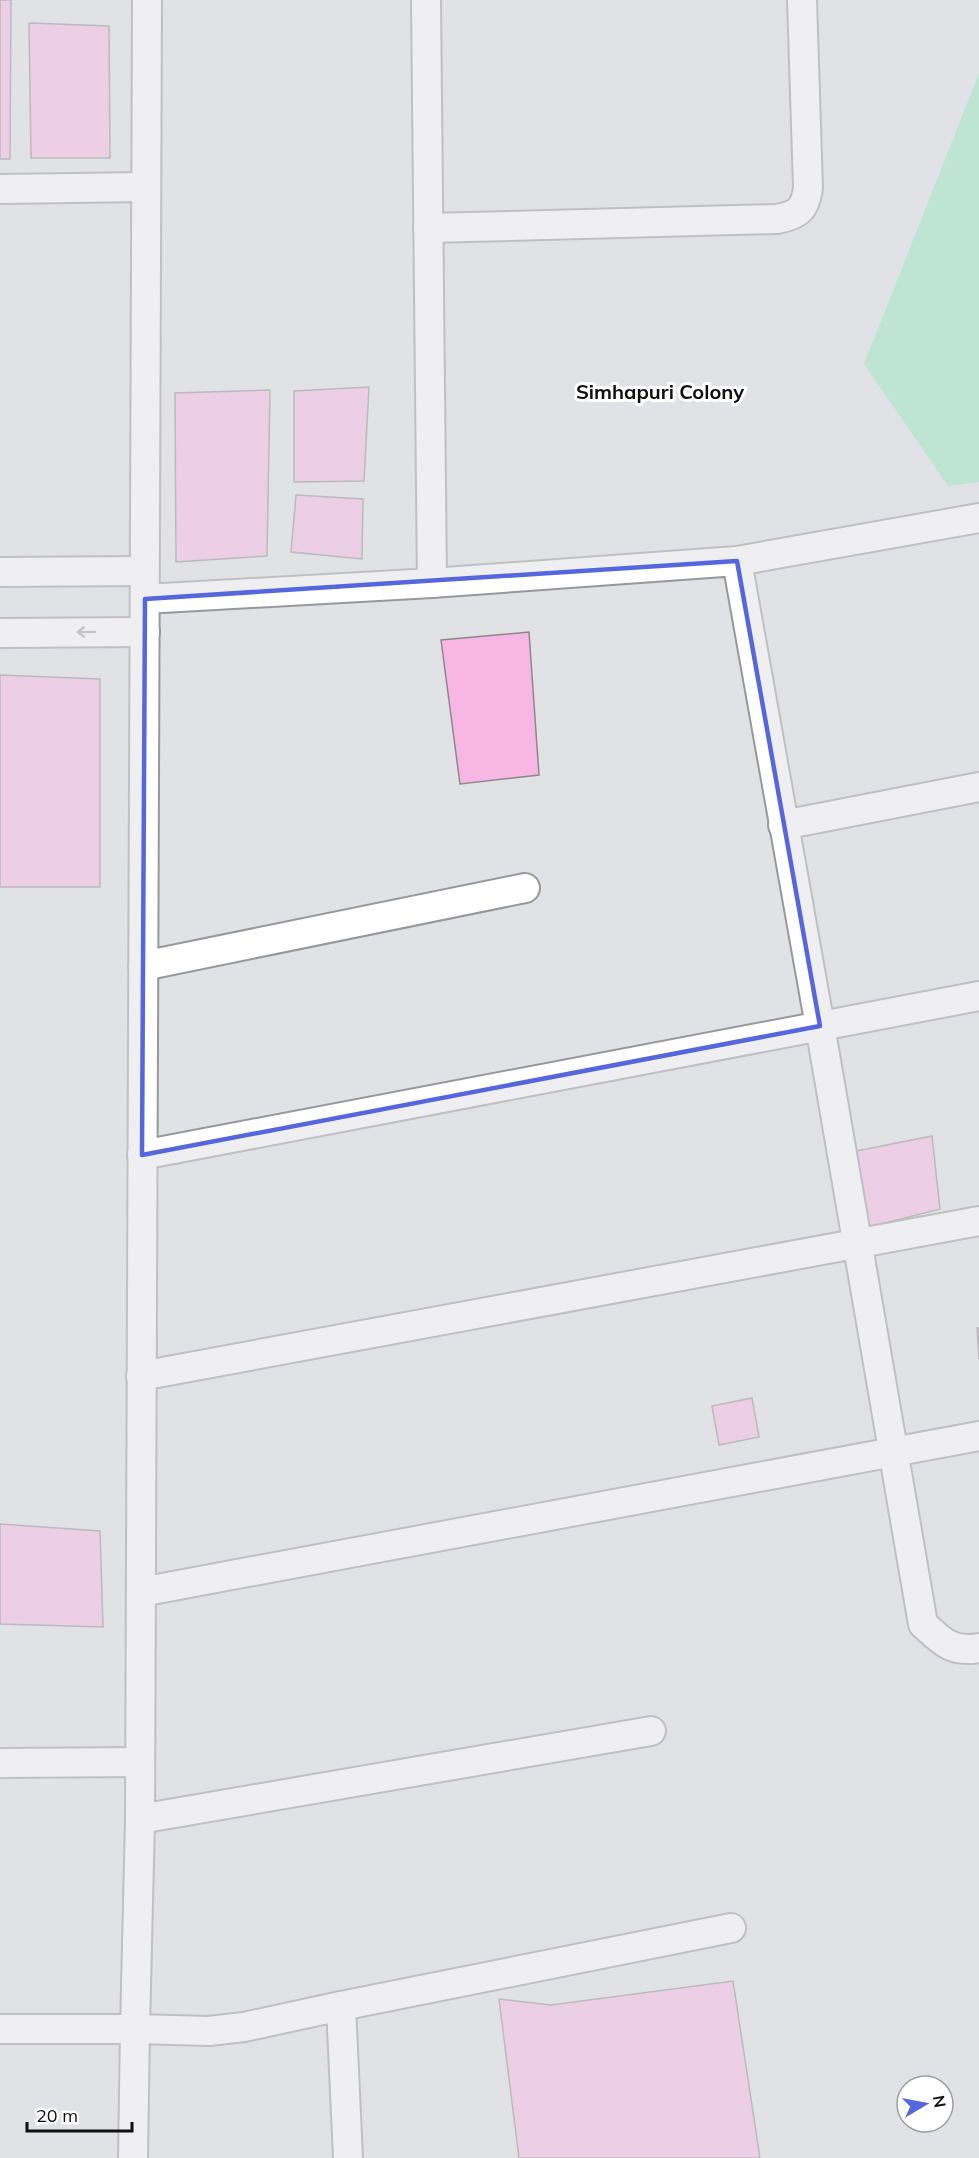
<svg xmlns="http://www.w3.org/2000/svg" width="979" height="2158" viewBox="0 0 979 2158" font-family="Mulish,sans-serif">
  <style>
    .green { fill: #92e8bd }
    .building { fill: #f8b6e4; stroke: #8d898b; stroke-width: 1.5 }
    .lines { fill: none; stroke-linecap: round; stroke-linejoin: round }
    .street-casing { stroke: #97989c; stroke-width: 32 }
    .street { stroke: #fff; stroke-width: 28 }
    .oneway { stroke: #9f9fa0 }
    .marked { fill: none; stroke: #5667dd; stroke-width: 4.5; stroke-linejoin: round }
    .labels { text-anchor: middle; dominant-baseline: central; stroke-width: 6; stroke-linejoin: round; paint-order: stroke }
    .neighbourhood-label { font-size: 20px; font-weight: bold; fill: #101011; stroke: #fff }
  </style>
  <rect width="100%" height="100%" fill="#e1e2e6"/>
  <path class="green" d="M979 73V482L948 486 864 364Z"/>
  <g class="building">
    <path d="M0 0H11L10 159H0Z"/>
    <path d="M29 23 109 26 110 158H31Z"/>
    <path d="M369 387 364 481 294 482V391Z"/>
    <path d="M270 390 267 556 176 562 175 393Z"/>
    <path d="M296 495 363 499 362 559 291 552Z"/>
    <path d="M529 632 539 775 460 784 441 640Z"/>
    <path d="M0 675 100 679V887H0Z"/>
    <path d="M932 1136 940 1209 862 1229 851 1152Z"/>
    <path d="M977 1328H979V1359Z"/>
    <path d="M752 1398 759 1437 719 1445 712 1406Z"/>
    <path d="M0 1524 100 1531 103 1627 0 1624Z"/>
    <path d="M733 1981 760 2158H519L499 1999 551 2005Z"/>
  </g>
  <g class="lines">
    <defs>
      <g id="street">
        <path d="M147 0 140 1819 135 2029 209 2031 244 2027 341 2006 348 2158"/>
        <path d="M426 0 432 583"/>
        <path d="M0 189 146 187"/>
        <path d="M428 228 777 219C798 215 805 210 808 188L802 0"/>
        <path d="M737 561 979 518"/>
        <path d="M0 572 144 571"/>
        <path d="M145 599 432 583 737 561 820 1026 923 1624C941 1641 952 1653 979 1648"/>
        <path d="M0 633 145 632"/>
        <path d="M783 825 979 787"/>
        <path d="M143 966 525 888"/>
        <path d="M142 1155 979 996"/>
        <path d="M141 1376 979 1221"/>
        <path d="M141 1592 979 1436"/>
        <path d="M0 1763 140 1762"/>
        <path d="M140 1819 651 1731"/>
        <path d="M341 2006 731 1928"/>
        <path d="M0 2029H135L133 2158"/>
      </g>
    </defs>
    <use href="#street" class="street-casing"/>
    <use href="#street" class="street"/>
  </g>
  <defs><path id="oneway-shaft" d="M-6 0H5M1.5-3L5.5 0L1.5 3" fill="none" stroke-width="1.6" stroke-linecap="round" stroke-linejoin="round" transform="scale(1.5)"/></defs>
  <use class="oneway" href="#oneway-shaft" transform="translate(86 632) rotate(179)"/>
  <path d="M0 0H979V2158H0ZM737 561 820 1026 142 1155 145 599Z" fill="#e1e2e6" fill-opacity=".55" fill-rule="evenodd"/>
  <path class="marked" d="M737 561 820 1026 142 1155 145 599Z"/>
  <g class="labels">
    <g class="neighbourhood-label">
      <text x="660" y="391">Simhapuri Colony</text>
    </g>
  </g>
  <g transform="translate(925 2104) rotate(80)"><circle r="28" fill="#ffffff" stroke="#9f9fa0" stroke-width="1.5"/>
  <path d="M0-4.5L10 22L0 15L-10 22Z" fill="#5667dd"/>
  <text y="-9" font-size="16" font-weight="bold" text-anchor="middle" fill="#101011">N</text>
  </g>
  <path d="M27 2122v9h105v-9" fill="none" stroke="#101011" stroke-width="3"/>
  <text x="36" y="2122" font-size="18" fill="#101011" stroke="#ffffff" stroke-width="4.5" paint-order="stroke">20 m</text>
</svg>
